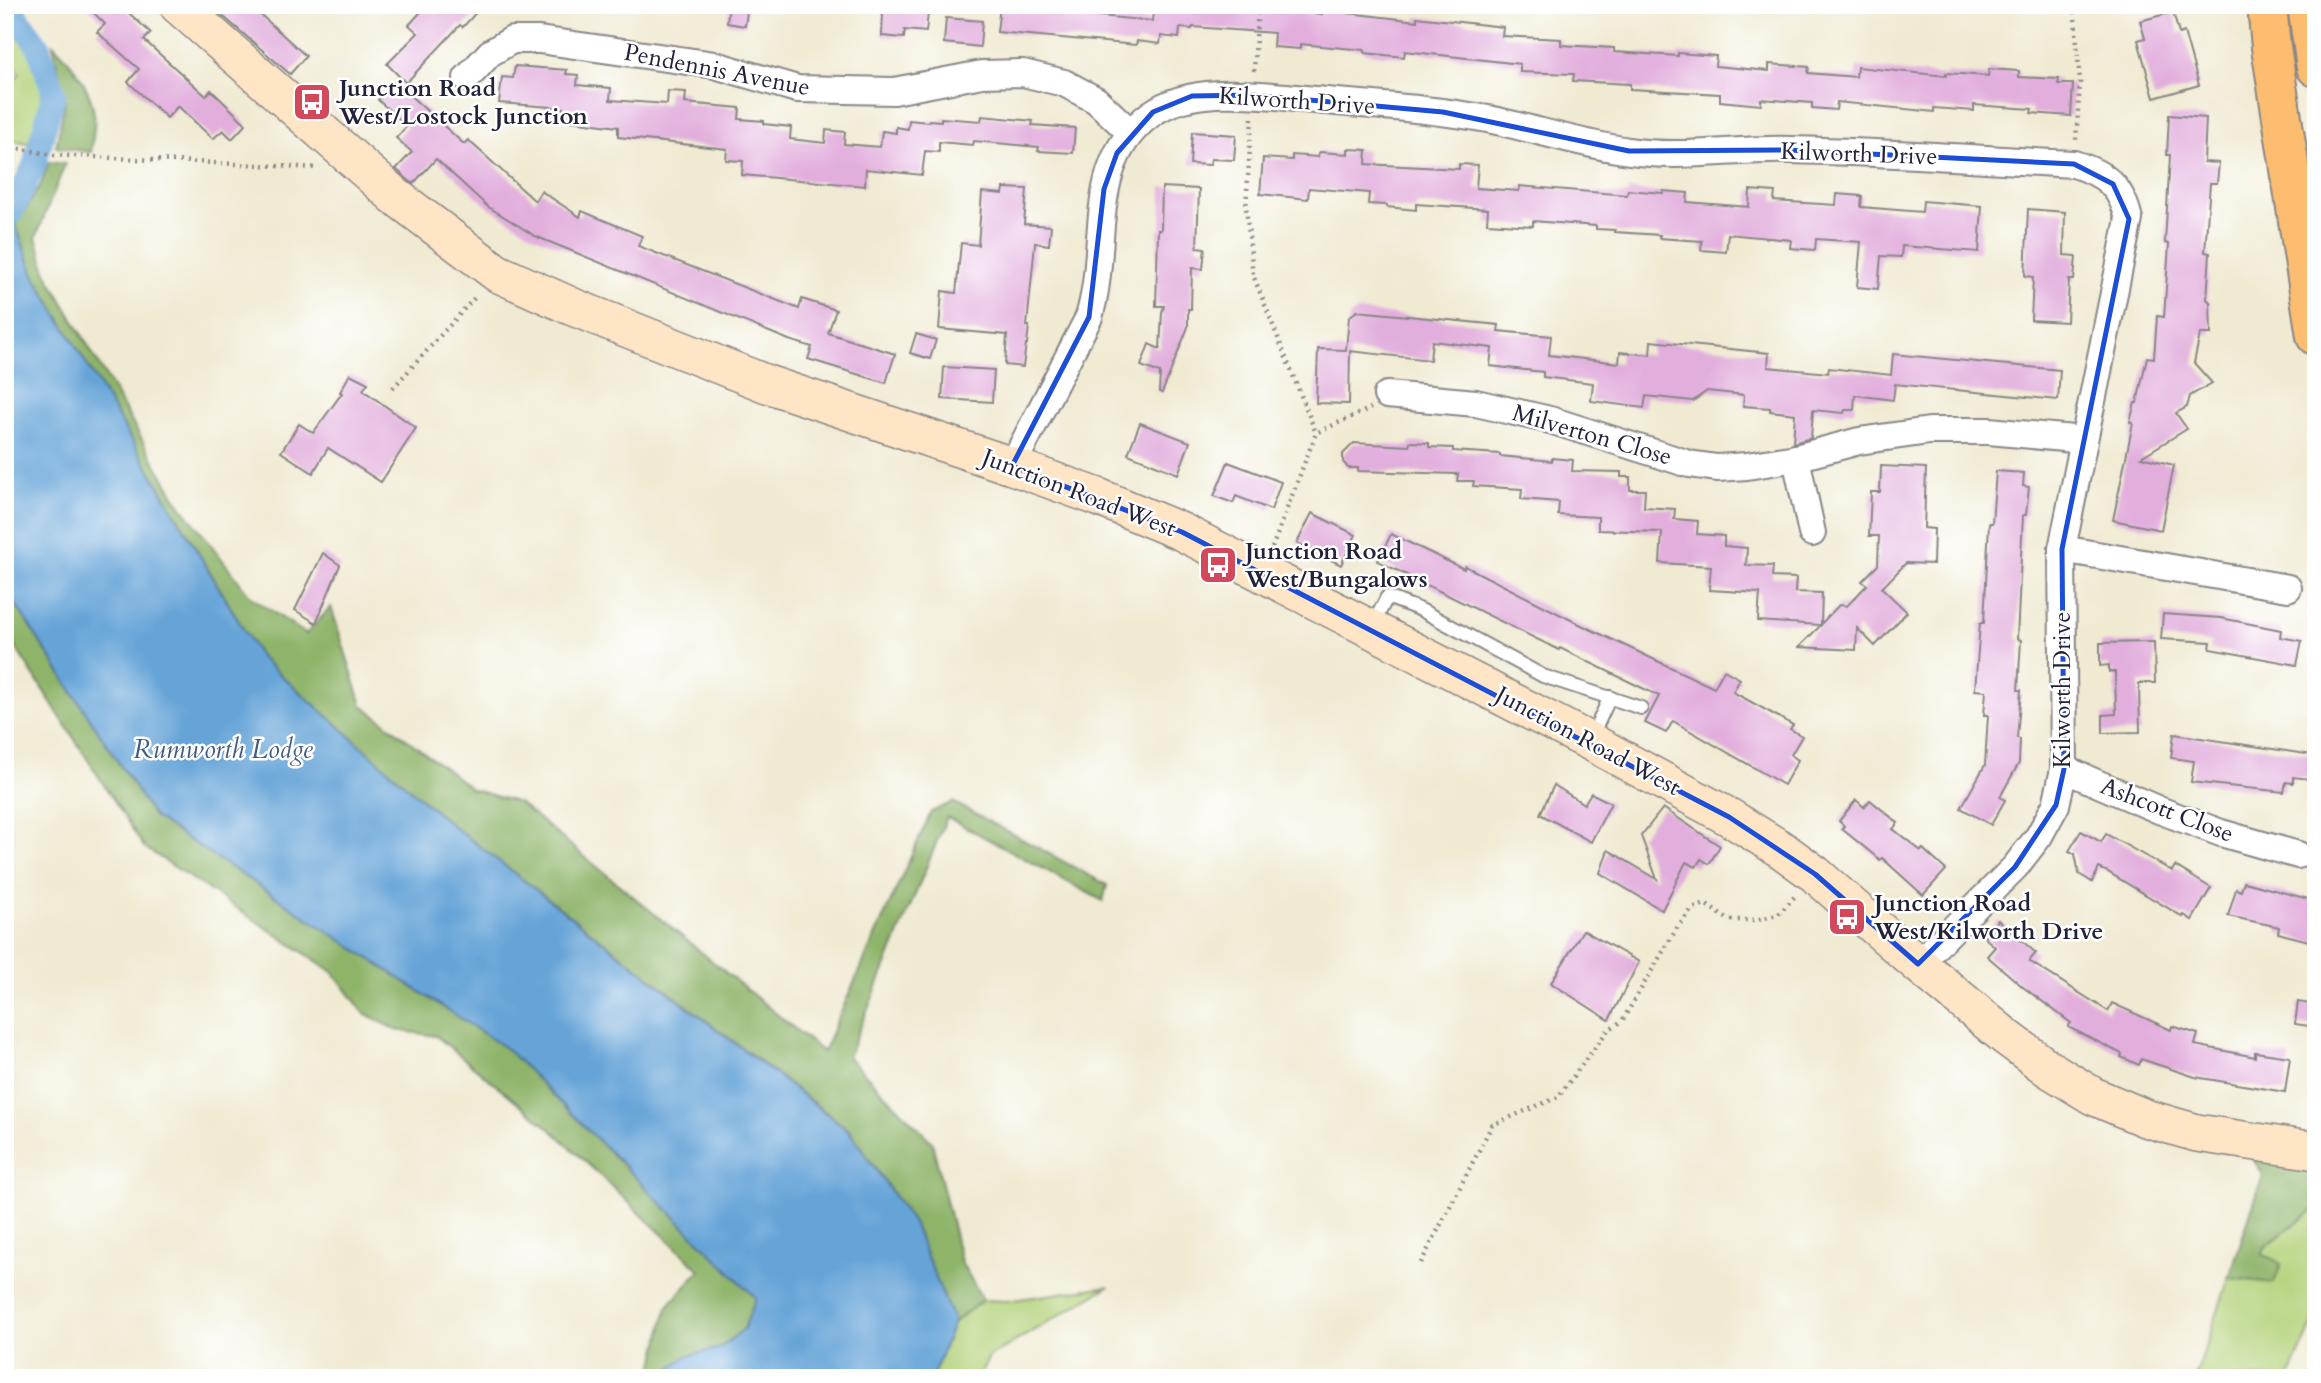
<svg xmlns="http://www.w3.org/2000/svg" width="2321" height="1383" viewBox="0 0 2321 1383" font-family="Cardo,serif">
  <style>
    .green { fill: #b3d279; stroke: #6a7a5a; stroke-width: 2 }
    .forest { fill: #8eb469; stroke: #586b52; stroke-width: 2 }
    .water { fill: #66a4d8; stroke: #44638a; stroke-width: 2 }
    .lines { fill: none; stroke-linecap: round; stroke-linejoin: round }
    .stream { stroke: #66a4d8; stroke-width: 7 }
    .canal { stroke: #66a4d8; stroke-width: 24 }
    .building { fill: #e2afdd }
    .lane-casing { stroke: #898686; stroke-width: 16 }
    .street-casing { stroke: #898686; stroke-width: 30 }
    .secondary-casing { stroke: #898686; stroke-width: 40 }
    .highway-casing { stroke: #898686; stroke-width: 42 }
    .path { stroke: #898686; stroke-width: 4.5; stroke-dasharray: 2 5; stroke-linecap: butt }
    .lane { stroke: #fff; stroke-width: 12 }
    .street { stroke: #fff; stroke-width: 26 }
    .secondary { stroke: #fee5c5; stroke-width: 37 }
    .highway { stroke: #fdbd6f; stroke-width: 38 }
    .marked { fill: none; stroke: #1d4ed8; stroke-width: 5; stroke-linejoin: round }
    .labels { text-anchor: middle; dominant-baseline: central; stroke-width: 5; stroke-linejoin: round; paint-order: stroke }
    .street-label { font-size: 24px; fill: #22223b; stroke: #fff }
    .poi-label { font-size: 24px; font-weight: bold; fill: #22223b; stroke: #fff; text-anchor: start }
    .water-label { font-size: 26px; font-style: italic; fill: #415c82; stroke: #fff }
  </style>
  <rect width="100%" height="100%" fill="#fff"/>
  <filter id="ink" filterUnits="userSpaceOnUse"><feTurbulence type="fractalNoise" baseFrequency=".0143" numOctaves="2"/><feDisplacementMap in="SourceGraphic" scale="14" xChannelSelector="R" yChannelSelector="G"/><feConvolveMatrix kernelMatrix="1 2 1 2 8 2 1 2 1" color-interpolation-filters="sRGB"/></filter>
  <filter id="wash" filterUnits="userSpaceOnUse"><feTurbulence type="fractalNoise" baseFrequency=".00686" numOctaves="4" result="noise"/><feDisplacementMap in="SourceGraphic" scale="28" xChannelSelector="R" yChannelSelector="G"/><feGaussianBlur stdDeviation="1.57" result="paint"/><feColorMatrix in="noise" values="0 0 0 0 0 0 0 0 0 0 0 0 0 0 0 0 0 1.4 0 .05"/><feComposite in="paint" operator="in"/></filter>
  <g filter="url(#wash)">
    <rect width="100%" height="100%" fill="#f0ead2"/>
    <g class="green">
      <path d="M10 22C47 79 50 78 29 143L5 139V90L20 73 5 59V46Z"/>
      <path d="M2316 1208V1316L2289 1378H2195L2229 1278 2274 1283 2262 1254 2266 1246Z"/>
      <path d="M1109 1286 989 1357 978 1378H932L954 1322 983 1300 1006 1301Z"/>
    </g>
    <g class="forest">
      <path d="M53 44C71 62 91 87 94 114 96 126 92 140 91 152L56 147 65 102Z"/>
      <path d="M49 162 65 164 36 237 47 274 176 499 251 597 306 634 331 607 362 705 472 789 519 803 823 1052 931 812 953 802 1107 885 1103 901 947 817 848 1057 932 1142 961 1262 983 1300 954 1322 913 1223 849 1130 448 822 260 657 34 275 16 225 41 184Z"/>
      <path d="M5 588 154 817 507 1049 756 1298 744 1329 720 1348 687 1356 672 1367 669 1378H651L667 1307 700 1270 554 1132 436 1036 396 1030 364 1013 333 972 144 847 5 631Z"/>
      <path d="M2252 1157 2316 1168V1208L2266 1246 2262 1254 2281 1264 2274 1283 2229 1278 2263 1175Z"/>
    </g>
    <path class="water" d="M5 197 34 275 260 657 449 823 849 1131 913 1223 954 1322 932 1378H669L672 1367 687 1356 720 1348 744 1329 756 1298 507 1049 154 817 5 588Z"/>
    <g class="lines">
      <path class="stream" d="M5 20 8 5"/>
      <path class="canal" d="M8 5 38 46 54 94 34 166 11 213"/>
    </g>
    <g id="blocks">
      <g class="building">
        <path d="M86 5H120L151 33 144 40 206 96 211 90 246 124 232 139 223 130 213 139 178 106 167 118 128 82 139 69 97 32 105 24Z"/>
        <path d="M210 5H250L306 56 290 74Z"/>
        <path d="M427 5 438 13 442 8 439 5H483L463 27 460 25 406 83 387 64 418 33 409 25Z"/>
        <path d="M729 5H748L745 26 727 23Z"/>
        <path d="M1012 5H1036V10L1152 21 1154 5H1281V9L1322 14V8L1348 10V13L1417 21V17L1503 27 1502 36 1561 39V45L1614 48V52L1678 56V53L1716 56 1715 66 1769 71V64L1809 67 1808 73 1856 77 1857 67 1946 76V73L1988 76 1989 69 2019 71V77L2059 79 2058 84H2073L2071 116 2031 113 2032 109 1974 105V111L1934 108V112L1837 102 1836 110 1812 108V103L1761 99V105L1720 101V94L1630 89V84L1573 81 1574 74 1520 72V64L1405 51 1404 57 1365 53V50L1300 44V49L1273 47 1274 33 1193 27 1192 29 1180 28 1179 38 1161 36 1160 44 1137 41 1136 45 997 32 1000 6 1012 8Z"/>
        <path d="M883 10 928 13 926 32 905 30 904 38 882 36Z"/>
        <path d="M2173 12 2179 34 2184 32 2199 85 2154 98 2138 40 2145 38 2140 21Z"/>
        <path d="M946 18 982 21 980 47 944 43Z"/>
        <path d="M515 66 567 70 566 74 578 75 577 85 611 88 610 100 667 104 668 91 686 92 685 103 740 108 739 119 764 121V124L791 127 790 139 825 143 826 130 845 132 844 144 880 147 882 131 896 133V127L908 129 909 120 928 122 929 120 941 121V118L981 121 982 116 1033 121 1032 125 1075 128 1073 153 1038 151 1039 147 974 141 973 145 939 142V152L925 151 922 175 866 169 865 186 742 175 743 161 726 160 727 149 618 137V127L562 120 563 108 499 103 502 77 513 78Z"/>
        <path d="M395 82 464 144 468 140 535 201 541 191 580 217 582 211 642 236 638 246 799 309 802 299 836 310 828 333 895 354 886 383 808 359 812 347 789 340 535 236 487 206 436 159 413 184 396 169 412 152 396 138 407 126 378 100Z"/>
        <path d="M2169 115 2206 118 2204 162 2219 163 2217 183H2210L2205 252 2210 253 2207 299 2210 302 2211 334H2200L2194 363 2212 383 2190 396 2187 407 2176 413 2187 429 2141 457 2174 465 2161 530 2113 520 2133 423 2130 422 2135 403H2137L2147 357 2154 358 2157 316 2164 317 2169 244 2165 243 2170 155H2167Z"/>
        <path d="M1192 132 1236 135 1234 160 1211 159 1210 165 1190 164Z"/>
        <path d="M1348 149 1367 150 1366 164 1459 169V164L1478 165 1476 188 1519 191V186L1627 195 1628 190 1663 193V191L1688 193 1687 202 1749 207 1750 190 1775 192 1774 201 1836 205 1837 194 1862 196 1861 207 1922 212 1923 201 1982 206 1979 252 1902 246 1901 257 1881 256 1878 289 1857 287 1861 242 1816 239 1815 250 1790 248 1791 240 1728 234 1726 252 1701 250 1702 241 1659 238 1660 235 1615 232V230L1596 229V226L1533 221V226L1487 223 1488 209 1416 204V210L1387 207V205L1368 204 1369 193 1309 188 1308 199 1260 194 1263 158 1292 160V155L1318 157 1319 152 1348 154Z"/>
        <path d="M1162 187 1199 189 1197 247 1205 248 1203 269 1192 268 1191 309H1188V327L1162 393 1159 392 1160 373 1141 366 1149 344 1160 349 1162 312 1164 306H1156L1158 230H1161Z"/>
        <path d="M1004 188 1027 189 1024 224 1051 226 1049 245 1035 243 1027 326H1029L1027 344H1026L1023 367 1005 365 1007 335 939 329 942 291 956 293 961 243 978 245 982 192 1003 194Z"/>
        <path d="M2028 209 2065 212 2064 255 2076 256 2074 280H2069L2067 322 2031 320 2033 277 2025 276Z"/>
        <path d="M1357 311 1499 325 1498 331 1551 336 1549 355 1619 363 1620 352 1650 355 1651 341 1769 353 1768 367 1828 373 1829 368 1891 375 1893 354 2060 370 2058 400 1895 384 1893 400 1855 395 1854 410H1845L1844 413 1813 410 1811 438 1793 443 1795 414 1770 411V408L1743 406 1744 395 1707 391 1693 401 1646 396 1644 408 1591 401 1593 383 1543 377V372L1490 366 1492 348 1432 341 1430 360 1350 351 1349 404 1316 403 1318 349 1346 350 1349 317Z"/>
        <path d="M916 334 936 340 930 359 910 353Z"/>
        <path d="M944 367 994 370 992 402 942 399Z"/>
        <path d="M350 374 368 383 363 390 416 428 381 482 328 448 313 473 281 452 299 424 313 433 342 393 340 392Z"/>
        <path d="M1140 423 1190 442 1178 474 1128 454Z"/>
        <path d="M1410 442 1429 443V447L1453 448V451L1500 454V456L1552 461V458L1573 460 1572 471 1621 472V477H1630V490H1645L1644 507 1675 509 1674 519 1698 521 1697 534 1724 536V546L1747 548 1746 565 1773 566 1772 577 1796 578 1795 592 1822 593 1821 624 1839 605 1847 606 1867 585 1862 581 1878 565 1879 536H1869L1871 492H1880L1881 466 1926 468 1924 528 1934 529 1933 564 1906 563 1882 588 1907 612 1875 646 1857 628 1856 650 1799 647 1821 625 1758 621 1760 593 1709 590 1711 566 1660 563 1662 532 1598 530V517L1558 515 1559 502 1521 499 1522 489 1473 486 1474 481H1457L1458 474 1358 471V468H1348L1343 462V454L1354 443 1409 446Z"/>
        <path d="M1228 462 1281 482 1271 510 1236 496 1233 503 1214 496Z"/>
        <path d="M1996 471 2024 473 2023 486 2029 487 2026 515H2023L2017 639 2021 640 2018 690H2021L2017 738 2020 739 2019 763 2000 797 2005 800 1991 825 1961 808 1985 765 1988 715H1984L1986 691 1975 690 1980 623H1984L1989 523H1992Z"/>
        <path d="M1312 513 1356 535 1341 565 1297 543Z"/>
        <path d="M1391 534 1464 569 1465 566 1573 621 1714 688 1724 670 1740 679 1733 692 1793 725 1790 729 1802 736 1791 755 1798 760 1784 785 1673 721 1666 733 1645 723 1659 696 1560 648 1559 650 1378 561Z"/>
        <path d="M323 553 340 565 316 623 295 610Z"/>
        <path d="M2163 614 2221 618 2281 630 2280 637 2302 641 2297 665 2210 649 2211 642 2161 639Z"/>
        <path d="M2154 642 2155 683H2139L2140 732 2103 733V715L2116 714 2115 672H2109V665L2100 666V643Z"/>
        <path d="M2174 734 2313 755 2310 779 2293 777V783L2286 782 2284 792 2191 782 2194 761 2171 758Z"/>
        <path d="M1554 785 1584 804 1591 793 1611 803 1591 842 1540 814Z"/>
        <path d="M1856 800 1864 807 1870 800 1898 823 1893 829 1921 851 1923 849 1946 870 1923 895 1882 858 1880 860 1842 829 1844 826 1839 821Z"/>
        <path d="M1663 808 1720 846 1709 864 1701 859 1696 867 1686 862 1662 910 1600 873 1608 850 1657 879 1641 836Z"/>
        <path d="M2081 831 2101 842 2106 834 2172 871 2175 866 2211 888 2192 920 2184 915 2183 917 2106 871 2099 868 2092 882 2079 874 2075 854 2069 851Z"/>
        <path d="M2244 882 2316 901V943L2278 933 2279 927 2228 916 2236 889 2241 891Z"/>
        <path d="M1998 920 2036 953 2029 961 2108 1011 2112 1003 2171 1030 2172 1026 2198 1034 2195 1045 2255 1057V1052L2290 1057 2285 1092 2195 1077 2141 1059 2139 1065 2121 1057 2122 1054 2068 1027 2071 1023 2023 987 1987 956 1995 947 1984 937Z"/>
        <path d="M1583 930 1639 962 1609 1020 1551 983Z"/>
        <path d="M2298 1002 2316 1005V1027L2295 1024Z"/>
      </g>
    </g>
  </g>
  <g filter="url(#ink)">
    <use href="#blocks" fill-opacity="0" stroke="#898686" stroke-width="2"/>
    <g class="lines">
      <defs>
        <g id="lane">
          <path d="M1372 627 1387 597 1421 610 1543 676 1641 708"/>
          <path d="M1591 738 1610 697"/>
        </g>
        <g id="street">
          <path d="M467 78 490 53 512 40H539L715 65 797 89 894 91 982 74 1023 73 1064 83 1096 100 1130 132"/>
          <path d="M1387 395 1476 403 1550 420 1689 464 1717 468 1747 466 1796 458 1859 441 1929 431H1989L2084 440"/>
          <path d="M1796 458 1812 533"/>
          <path d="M1012 466 1089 317C1110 248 1084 163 1151 114 1196 81 1274 97 1327 101 1380 106 1435 109 1488 119 1535 129 1581 144 1629 151 1683 159 1737 148 1791 150 1885 152 1980 159 2074 164 2106 174 2121 186 2129 219L2062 549 2064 769 2056 805 2039 836 2015 867 1918 964"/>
          <path d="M2062 549 2288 588"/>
          <path d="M2064 769 2159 810 2221 833 2298 855"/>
        </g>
        <path id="secondary" d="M178 5 395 196 497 273 573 307 767 384 1012 466 1098 497 1182 532 1589 741 1729 817 1782 850 1815 874 1918 964 2006 1037 2049 1069 2093 1096 2145 1118 2197 1133 2316 1151"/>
        <g id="highway">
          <path d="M2267 5 2271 47 2316 336"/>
          <path d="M2307 5 2316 67"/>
        </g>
      </defs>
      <use href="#lane" class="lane-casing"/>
      <use href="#street" class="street-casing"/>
      <use href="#secondary" class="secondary-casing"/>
      <use href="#highway" class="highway-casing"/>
      <g class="path">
        <path d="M504 5 507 18"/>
        <path d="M2074 5 2080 82 2076 140"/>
        <path d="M1254 71 1258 5"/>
        <path d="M1252 118 1246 206 1253 275 1316 433"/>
        <path d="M5 146 54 155 318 168"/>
        <path d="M393 388 477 295"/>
        <path d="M1272 548 1316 433 1371 408"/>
        <path d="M1421 1263 1492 1125 1558 1097 1608 1030 1622 1021 1677 928 1692 909 1705 904 1729 920H1755L1778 915 1795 896"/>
      </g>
      <use href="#lane" class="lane"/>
      <use href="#street" class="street"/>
      <use href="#secondary" class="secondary"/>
      <use href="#highway" class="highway"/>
    </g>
  </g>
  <path class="marked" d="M1253 95 1443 112 1629 151 1788 150 2074 164 2113 184 2129 219 2062 549 2064 769 2056 805 2015 867 1918 964 1815 874 1729 817 1182 532 1012 466 1089 317 1104 189 1117 153 1153 112 1192 96Z"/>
  <defs>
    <symbol id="bus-square" viewBox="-11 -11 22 22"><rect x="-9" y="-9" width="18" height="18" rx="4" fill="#d1495b" stroke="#fff"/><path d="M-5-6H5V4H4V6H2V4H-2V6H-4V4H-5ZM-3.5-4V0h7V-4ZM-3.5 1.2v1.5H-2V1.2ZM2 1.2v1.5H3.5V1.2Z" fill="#fff"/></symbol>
  </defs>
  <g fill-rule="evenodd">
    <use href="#bus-square" x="290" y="80" width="44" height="44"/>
    <use href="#bus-square" x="1196" y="543" width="44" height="44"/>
    <use href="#bus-square" x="1825" y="895" width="44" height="44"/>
  </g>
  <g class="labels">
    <g class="street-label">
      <text transform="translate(717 70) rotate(11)">Pendennis Avenue</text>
      <text transform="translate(1297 101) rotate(4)">Kilworth Drive</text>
      <text transform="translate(1859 154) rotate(2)">Kilworth Drive</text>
      <text transform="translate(1592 435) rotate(16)">Milverton Close</text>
      <text transform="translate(1079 493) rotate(21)">Junction Road West</text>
      <text transform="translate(2062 690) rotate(-90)">Kilworth Drive</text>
      <text transform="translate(1588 741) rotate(28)">Junction Road West</text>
      <text transform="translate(2167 810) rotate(21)">Ashcott Close</text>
    </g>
    <g class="poi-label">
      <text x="339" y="88">Junction Road<tspan x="339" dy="28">West/Lostock Junction</tspan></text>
      <text x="1245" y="551">Junction Road<tspan x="1245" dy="28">West/Bungalows</tspan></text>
      <text x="1874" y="903">Junction Road<tspan x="1874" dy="28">West/Kilworth Drive</tspan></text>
    </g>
    <g class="water-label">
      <text x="223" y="749">Rumworth Lodge</text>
    </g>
  </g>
  <rect width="2321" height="1383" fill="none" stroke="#fff" stroke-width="28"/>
</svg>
